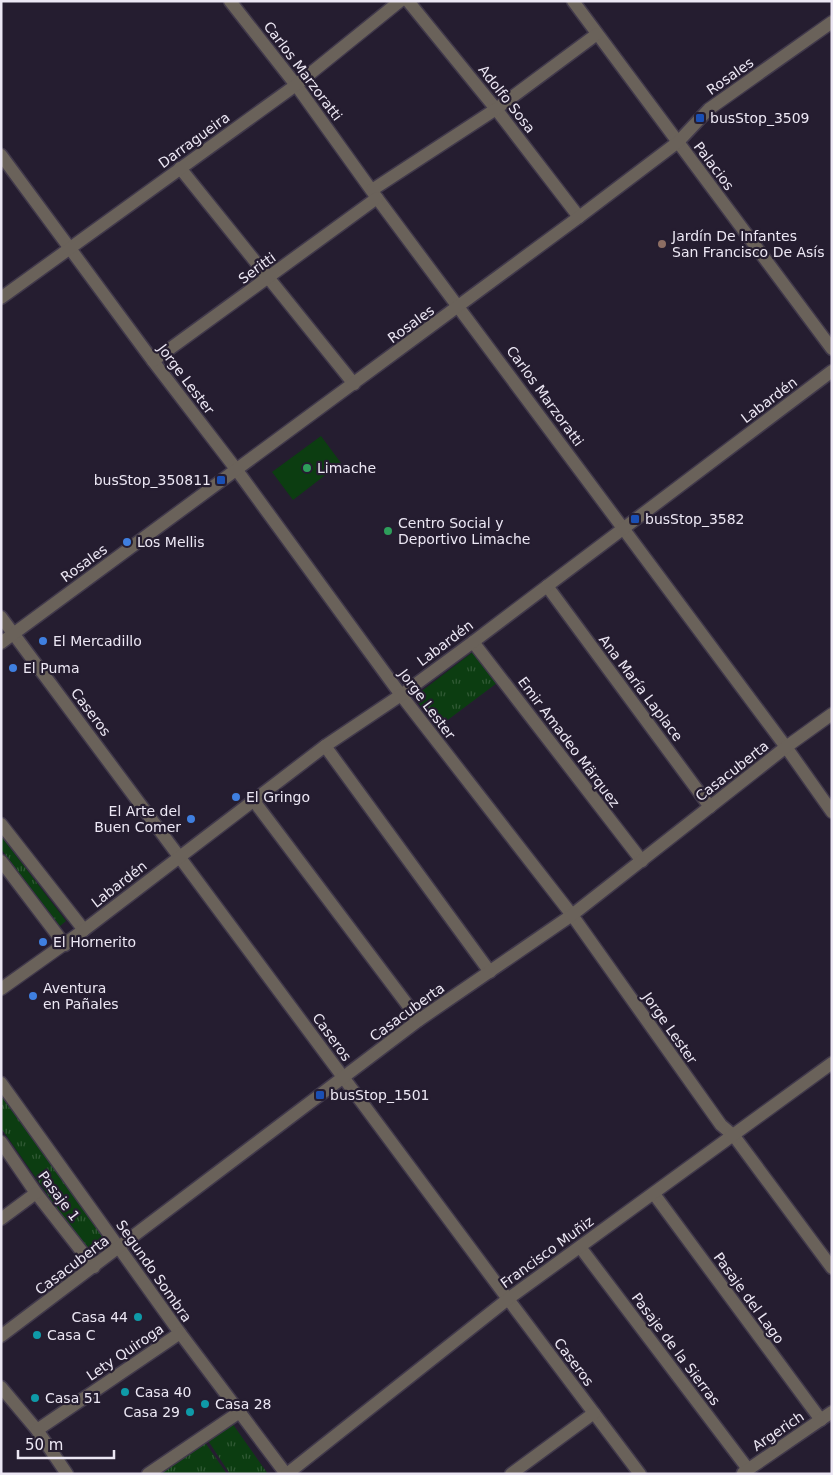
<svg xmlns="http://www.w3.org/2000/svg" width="833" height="1475" viewBox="0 0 833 1475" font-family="'DejaVu Sans',sans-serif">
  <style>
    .grass { fill: url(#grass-tufts) }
    .garden { fill: #0c3d11 }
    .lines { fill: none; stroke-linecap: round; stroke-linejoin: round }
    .minor-casing { stroke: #41394b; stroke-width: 15 }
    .minor { stroke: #6a625a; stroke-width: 12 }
    .transit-dot { fill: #1a4fb4; stroke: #251d30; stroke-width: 2 }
    .education-dot { fill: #8d6e63; stroke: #251d30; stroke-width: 2 }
    .leisure-dot { fill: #2e9e5b; stroke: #251d30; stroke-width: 2 }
    .shop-dot { fill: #3f7fe0; stroke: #251d30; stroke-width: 2 }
    .culture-dot { fill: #0f9aa8; stroke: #251d30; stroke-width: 2 }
    .labels { text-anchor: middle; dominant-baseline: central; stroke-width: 4.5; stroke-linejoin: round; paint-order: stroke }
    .street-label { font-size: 14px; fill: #ece7f4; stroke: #251d30 }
    .poi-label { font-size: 14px; fill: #ece7f4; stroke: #251d30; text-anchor: start }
  </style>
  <defs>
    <pattern id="grass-tufts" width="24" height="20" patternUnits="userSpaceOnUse" patternTransform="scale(1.25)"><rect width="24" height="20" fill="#0c3d11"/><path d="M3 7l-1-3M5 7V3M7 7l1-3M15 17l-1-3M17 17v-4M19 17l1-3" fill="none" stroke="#305934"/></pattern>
  </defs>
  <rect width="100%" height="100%" fill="#251d30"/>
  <g class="grass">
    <path d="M478 648 501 680 437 728 414 697Z"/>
    <path d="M1 836 66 921 60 926 1 849Z"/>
    <path d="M1 1096 105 1237V1242L92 1252 85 1248 1 1128Z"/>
    <path d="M232 1423 268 1474H230L207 1439Z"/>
    <path d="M204 1441 227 1474H157Z"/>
  </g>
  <path class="garden" d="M321 436 341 463 293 500 272 472Z"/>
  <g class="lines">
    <defs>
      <g id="minor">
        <path d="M230 1 296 85 377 198 786 747 832 812"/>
        <path d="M408 1 496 109 579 217"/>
        <path d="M573 1 832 349"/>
        <path d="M1 155 153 361 236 469 401 695 572 915 721 1125 734 1136 832 1268"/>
        <path d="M180 168 354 384"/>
        <path d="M372 190 496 109 597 34"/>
        <path d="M1 298 296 85 400 1"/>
        <path d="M153 361 377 198"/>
        <path d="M547 586 710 807"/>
        <path d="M1 617 508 1299 640 1474"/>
        <path d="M473 642 642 861"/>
        <path d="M1 643 579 217 678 142 709 109 832 22"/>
        <path d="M325 746 490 972"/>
        <path d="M254 801 419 1020"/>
        <path d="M1 824 84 930"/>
        <path d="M1 861 65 945"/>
        <path d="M1 989 84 930 325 746 401 695 473 642 832 371"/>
        <path d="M1 1083 180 1333 286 1474"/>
        <path d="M1 1142 36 1193 94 1267"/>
        <path d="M654 1194 821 1420"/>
        <path d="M1 1219 36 1193"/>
        <path d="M580 1247 748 1469"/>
        <path d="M1 1336 419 1020 572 915 786 747 832 714"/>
        <path d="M1 1387 37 1430 67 1474"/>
        <path d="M37 1430 180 1333"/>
        <path d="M743 1473 832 1412"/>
        <path d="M148 1474 241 1411"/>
        <path d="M287 1474 508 1299 832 1063"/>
        <path d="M511 1474 594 1413"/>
      </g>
    </defs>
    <use href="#minor" class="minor-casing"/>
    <use href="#minor" class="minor"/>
  </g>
  <g class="transit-dot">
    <rect x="695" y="113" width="10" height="10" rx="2.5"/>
    <rect x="216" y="475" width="10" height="10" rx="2.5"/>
    <rect x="630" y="514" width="10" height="10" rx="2.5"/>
    <rect x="315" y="1090" width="10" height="10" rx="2.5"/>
  </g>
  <circle class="education-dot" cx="662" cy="244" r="5"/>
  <g class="leisure-dot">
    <circle cx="307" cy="468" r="5"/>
    <circle cx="388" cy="531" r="5"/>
  </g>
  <g class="shop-dot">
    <circle cx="127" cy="542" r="5"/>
    <circle cx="43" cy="641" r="5"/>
    <circle cx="13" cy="668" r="5"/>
    <circle cx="236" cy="797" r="5"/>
    <circle cx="191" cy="819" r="5"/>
    <circle cx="43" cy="942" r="5"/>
    <circle cx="33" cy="996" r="5"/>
  </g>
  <g class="culture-dot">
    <circle cx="138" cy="1317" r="5"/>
    <circle cx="37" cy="1335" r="5"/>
    <circle cx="125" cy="1392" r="5"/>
    <circle cx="35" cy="1398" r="5"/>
    <circle cx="205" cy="1404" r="5"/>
    <circle cx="190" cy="1412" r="5"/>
  </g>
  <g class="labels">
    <g class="street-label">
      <text transform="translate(303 71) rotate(53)">Carlos Marzoratti</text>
      <text transform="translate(730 76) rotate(-35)">Rosales</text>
      <text transform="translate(507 99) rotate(52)">Adolfo Sosa</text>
      <text transform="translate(194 140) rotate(-36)">Darragueira</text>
      <text transform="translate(714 166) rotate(53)">Palacios</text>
      <text transform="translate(257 268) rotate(-36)">Seritti</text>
      <text transform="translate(411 324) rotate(-36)">Rosales</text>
      <text transform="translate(186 379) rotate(53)">Jorge Lester</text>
      <text transform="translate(545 396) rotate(54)">Carlos Marzoratti</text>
      <text transform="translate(769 400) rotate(-37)">Labardén</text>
      <text transform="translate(84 563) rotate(-36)">Rosales</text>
      <text transform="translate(445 643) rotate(-37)">Labardén</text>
      <text transform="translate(641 688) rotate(53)">Ana María Laplace</text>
      <text transform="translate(427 704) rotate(53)">Jorge Lester</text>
      <text transform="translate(91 712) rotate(53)">Caseros</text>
      <text transform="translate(569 742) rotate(53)">Emir Amadeo Märquez</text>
      <text transform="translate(732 771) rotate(-38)">Casacuberta</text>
      <text transform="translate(119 884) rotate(-38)">Labardén</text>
      <text transform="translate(407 1012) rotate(-36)">Casacuberta</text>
      <text transform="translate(670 1028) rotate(55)">Jorge Lester</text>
      <text transform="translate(332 1037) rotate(54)">Caseros</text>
      <text transform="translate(59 1196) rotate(53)">Pasaje 1</text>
      <text transform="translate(547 1252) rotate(-36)">Francisco Muñiz</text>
      <text transform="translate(72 1265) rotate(-37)">Casacuberta</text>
      <text transform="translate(154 1271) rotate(55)">Segundo Sombra</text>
      <text transform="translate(749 1298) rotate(54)">Pasaje del Lago</text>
      <text transform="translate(676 1349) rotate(53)">Pasaje de la Sierras</text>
      <text transform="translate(125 1352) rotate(-34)">Lety Quiroga</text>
      <text transform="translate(574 1362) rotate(53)">Caseros</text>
      <text transform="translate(778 1431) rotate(-34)">Argerich</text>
    </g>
    <g class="poi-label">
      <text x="710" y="118">busStop_3509</text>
      <text x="672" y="236">Jardín De Infantes<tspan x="672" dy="16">San Francisco De Asís</tspan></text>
      <text x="317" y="468">Limache</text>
      <text x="211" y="480" text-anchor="end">busStop_350811</text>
      <text x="645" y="519">busStop_3582</text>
      <text x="398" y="523">Centro Social y<tspan x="398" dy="16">Deportivo Limache</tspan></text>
      <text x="137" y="542">Los Mellis</text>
      <text x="53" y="641">El Mercadillo</text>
      <text x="23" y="668">El Puma</text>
      <text x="246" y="797">El Gringo</text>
      <text x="181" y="811" text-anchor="end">El Arte del<tspan x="181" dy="16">Buen Comer</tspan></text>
      <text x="53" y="942">El Hornerito</text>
      <text x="43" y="988">Aventura<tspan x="43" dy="16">en Pañales</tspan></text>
      <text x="330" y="1095">busStop_1501</text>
      <text x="128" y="1317" text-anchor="end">Casa 44</text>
      <text x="47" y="1335">Casa C</text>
      <text x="135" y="1392">Casa 40</text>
      <text x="45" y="1398">Casa 51</text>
      <text x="215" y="1404">Casa 28</text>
      <text x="180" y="1412" text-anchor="end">Casa 29</text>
    </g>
  </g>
  <rect width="833" height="1475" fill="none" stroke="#ece7f4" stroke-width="5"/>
  <path d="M18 1450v8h96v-8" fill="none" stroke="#ece7f4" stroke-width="2.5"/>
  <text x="25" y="1450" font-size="15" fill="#ece7f4" stroke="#251d30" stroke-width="4" paint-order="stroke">50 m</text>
</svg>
